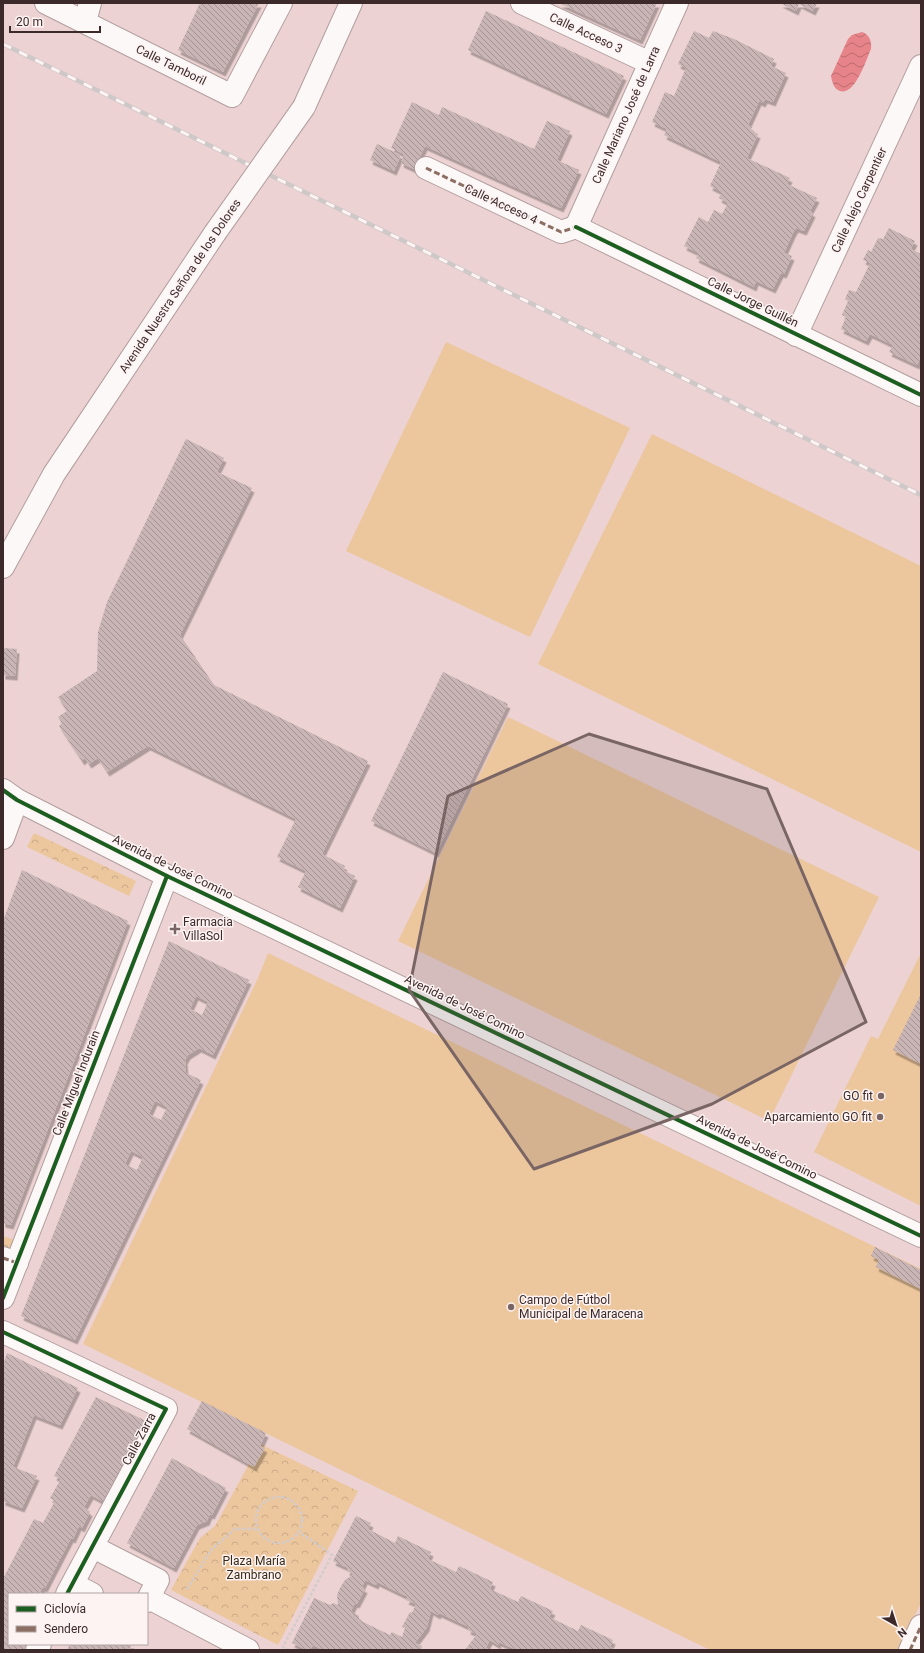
<svg xmlns="http://www.w3.org/2000/svg" width="924" height="1653" viewBox="0 0 924 1653" font-family="Roboto,sans-serif">
  <style>
    .park { fill: url(#park-crowns) }
    .pitch { fill: #ecc69c }
    .water { fill: url(#water-waves) }
    .building { fill: url(#building-back-hatch); fill-rule: evenodd; filter: url(#shadow) }
    .lines { fill: none; stroke-linecap: round; stroke-linejoin: round }
    .street-casing { stroke: #b29e9e; stroke-width: 24 }
    .secondary-casing { stroke: #b29e9e; stroke-width: 24 }
    .path { stroke: #d4cccc; stroke-width: 2.5; stroke-dasharray: 3 2; stroke-linecap: butt }
    .street { stroke: #fcf8f8; stroke-width: 22 }
    .secondary { stroke: #fcf8f8; stroke-width: 22 }
    .rail-casing { stroke: #cfc8c8; stroke-width: 4.5 }
    .rail { stroke: #fdf3f3; stroke-width: 3; stroke-dasharray: 9; stroke-linecap: butt }
    .secondary-bridge-casing { stroke: #b29e9e; stroke-width: 24; stroke-linecap: butt }
    .secondary-bridge { stroke: #fcf8f8; stroke-width: 22 }
    .quiet { stroke: #8d6e63; stroke-width: 3; stroke-dasharray: 6 3; stroke-linecap: butt }
    .cycleway-casing { stroke: #fdf3f3; stroke-width: 6 }
    .cycleway { stroke: #1b5e20; stroke-width: 4 }
    .marked { fill: #7a6565; fill-opacity: 0.2; stroke: #7a6565; stroke-width: 3; stroke-linejoin: round }
    .poi-dot { fill: #7a6565; stroke: #fdf3f3; stroke-width: 1.5 }
    .labels { text-anchor: middle; dominant-baseline: central; stroke-width: 3; stroke-linejoin: round; paint-order: stroke }
    .street-label { font-size: 12px; fill: #3c2a2a; stroke: #fdf3f3 }
    .poi-label { font-size: 12px; fill: #3c2a2a; stroke: #fdf3f3; text-anchor: start }
    .park-label { font-size: 12px; fill: #382b16; stroke: #fdf3f3 }
  </style>
  <defs>
    <pattern id="park-crowns" width="20" height="18" patternUnits="userSpaceOnUse"><rect width="20" height="18" fill="#ecc69c"/><path d="M2 6a3 3 0 1 1 6 0M12 15a3 3 0 1 1 6 0" fill="none" stroke="#cbaa87"/></pattern>
    <pattern id="water-waves" width="16" height="10" patternUnits="userSpaceOnUse"><rect width="16" height="10" fill="#e68489"/><path d="M0 5q4-4 8 0t8 0" fill="none" stroke="#bc6c70"/></pattern>
    <pattern id="building-back-hatch" width="6" height="6" patternUnits="userSpaceOnUse"><rect width="6" height="6" fill="#c9b5b5"/><path d="M-1 5l2 2M0 0l6 6M5-1l2 2" fill="none" stroke="#a49393"/></pattern>
    <filter id="shadow"><feDropShadow dx="2.5" dy="4.5" stdDeviation="0" flood-color="#0004"/></filter>
  </defs>
  <rect width="100%" height="100%" fill="#ecd2d2"/>
  <g class="park">
    <path d="M34 833 136 881 129 896 27 847Z"/>
    <path d="M3 1236 15 1240 3 1271Z"/>
    <path d="M260 1444 358 1491 278 1645 171 1590 200 1538 215 1526Z"/>
  </g>
  <g class="pitch">
    <path d="M446 342 630 428 530 637 346 551Z"/>
    <path d="M652 434 921 566V852L538 664Z"/>
    <path d="M508 717 879 897 769 1121 398 941Z"/>
    <path d="M268 953 921 1269V1603L898 1650H710L83 1344 258 978Z"/>
    <path d="M921 953V1206L814 1152 871 1036 878 1039Z"/>
  </g>
  <path class="water" d="M862 32C869 34 872 41 871 49 866 60 855 96 840 91 834 89 832 82 831 76L848 39 852 35Z"/>
  <g class="building">
    <path d="M200 3H259L223 72 178 50Z"/>
    <path d="M559 3H657L640 40Z"/>
    <path d="M780 3H817L813 11 799 4 796 11Z"/>
    <path d="M486 11 624 76 606 114 468 50Z"/>
    <path d="M694 31 709 38 713 31 734 39 774 59 771 66 786 73 773 102 765 99 763 103 759 101 748 125 752 127 750 130 758 134 747 158 790 178 787 184 817 198 810 211 813 213 804 231 796 228 793 233 784 253 792 256 784 274 781 273 773 289 756 281 754 287 696 258 699 253 684 246 699 217 708 222 714 210 722 214 728 203 719 198 722 192 710 186 721 162 664 135 667 129 652 122 665 92 674 96 686 68 678 64Z"/>
    <path d="M412 102 439 115 442 107 534 149 547 121 570 131 557 160 579 170 561 208 425 146 414 169 401 163 404 154 391 148Z"/>
    <path d="M377 144 401 155 394 171 370 160Z"/>
    <path d="M889 228 915 241 911 249 921 254V356L917 365 889 352 893 345 870 334 866 341 841 329 846 317 842 315 848 301 845 299 849 290 856 292 870 263 863 260 868 250 871 252 878 238 883 239Z"/>
    <path d="M186 439 224 458 217 472 252 488 180 635 214 685 368 761 322 854 345 866 343 870 355 876 340 908 298 887 306 871 277 857 296 819 148 746 107 772 98 758 89 764 85 758 82 761 59 726 62 723 58 717 67 711 58 697 97 671 98 632 107 602Z"/>
    <path d="M3 648 17 649 15 676 3 675Z"/>
    <path d="M443 672 508 704 436 853 371 821Z"/>
    <path d="M22 870 128 921 11 1225 3 1223V921Z"/>
    <path d="M169 941 249 980 213 1055 199 1048 188 1055 185 1060 186 1073 201 1080 75 1340 21 1316ZM196 996 208 1002 202 1015 190 1009ZM155 1101 167 1107 161 1120 149 1114ZM131 1151 143 1157 137 1170 125 1164Z"/>
    <path d="M921 994V1064L893 1050Z"/>
    <path d="M875 1247 921 1270V1289L876 1267 879 1260 871 1256Z"/>
    <path d="M7 1353 78 1388 60 1425 34 1415 13 1467 37 1476 22 1508 3 1501V1365Z"/>
    <path d="M96 1397 146 1421 104 1502 91 1495 84 1507 90 1512 82 1528 79 1526 73 1539 71 1538 45 1588 43 1587 40 1592H42V1594H9V1644H28L24 1650H3V1579L34 1519 43 1523 55 1501 50 1498 61 1479 54 1476Z"/>
    <path d="M202 1401 266 1433 260 1446 265 1448 254 1467 187 1429Z"/>
    <path d="M172 1458 226 1488 212 1515 210 1514 207 1521 197 1525 174 1568 127 1543Z"/>
    <path d="M356 1516 371 1523 368 1529 395 1543 398 1536 431 1552 428 1559 456 1572 459 1566 493 1582 490 1589 518 1602 521 1596 553 1611 549 1617 578 1631 581 1625 613 1640 610 1647 617 1650H517L499 1642 498 1645 490 1640 486 1648 490 1650H465L477 1634 468 1630 469 1627 439 1613 438 1615 431 1611 427 1627 415 1643 422 1646 421 1650H323L313 1645 310 1650H307L292 1643 314 1598 330 1605 333 1603 338 1605 337 1595 340 1588 345 1580 354 1574 347 1571 348 1568 333 1561ZM365 1580 376 1585 377 1582 408 1597 406 1600 416 1604 412 1613 410 1612 402 1627 405 1628 402 1637 392 1632 390 1635 359 1620V1616L351 1611 355 1603 357 1604 365 1589 362 1587Z"/>
    <path d="M70 1644H132L129 1650H67Z"/>
  </g>
  <g class="lines">
    <defs>
      <g id="street">
        <path d="M46 3 232 96 281 3"/>
        <path d="M522 3 650 63"/>
        <path d="M85 22 90 3"/>
        <path d="M426 168 561 232 576 227"/>
        <path d="M576 227 921 395"/>
        <path d="M576 227 677 3"/>
        <path d="M796 335 921 66"/>
        <path d="M167 876 921 1236"/>
        <path d="M3 1258 17 1263"/>
        <path d="M910 1650 921 1626"/>
      </g>
      <g id="secondary">
        <path d="M304 107 351 3"/>
        <path d="M3 567 54 474 215 233"/>
        <path d="M3 790 17 800 167 876 3 1298"/>
        <path d="M3 838 17 800"/>
        <path d="M3 1332 166 1409 67 1594"/>
        <path d="M93 1547 158 1580 147 1601"/>
        <path d="M73 1584 92 1594"/>
        <path d="M149 1598 248 1650"/>
        <path d="M37 1650 40 1644"/>
      </g>
    </defs>
    <use href="#street" class="street-casing"/>
    <use href="#secondary" class="secondary-casing"/>
    <g class="path">
      <circle cx="279" cy="1520" r="23"/>
      <path d="M187 1589 211 1550 235 1529H257"/>
      <path d="M289 1650 283 1647 332 1555 299 1532"/>
    </g>
    <use href="#street" class="street"/>
    <use href="#secondary" class="secondary"/>
    <defs>
      <path id="rail" d="M3 44 921 495"/>
    </defs>
    <use href="#rail" class="rail-casing"/>
    <use href="#rail" class="rail"/>
    <defs>
      <path id="secondary-bridge" d="M215 233 304 107"/>
    </defs>
    <use href="#secondary-bridge" class="secondary-bridge-casing"/>
    <use href="#secondary-bridge" class="secondary-bridge"/>
    <g class="quiet">
      <path d="M426 168 561 232 576 227"/>
      <path d="M3 1258 17 1263"/>
      <path d="M910 1650 921 1626"/>
    </g>
    <defs>
      <g id="cycleway">
        <path d="M576 227 921 395"/>
        <path d="M3 790 17 800 167 876 921 1236"/>
        <path d="M3 1298 167 876"/>
        <path d="M3 1332 166 1409 67 1594"/>
      </g>
    </defs>
    <use href="#cycleway" class="cycleway-casing"/>
    <use href="#cycleway" class="cycleway"/>
  </g>
  <path class="marked" d="M589 734 767 789 866 1022 712 1104 534 1169 409 990 448 796Z"/>
  <g class="poi-dot">
    <path d="M173 923h4v4h4v4h-4v4h-4v-4h-4v-4h4z"/>
    <circle cx="881" cy="1096" r="4"/>
    <circle cx="880" cy="1117" r="4"/>
    <circle cx="511" cy="1307" r="4"/>
  </g>
  <g class="labels">
    <g class="street-label">
      <text transform="translate(586 33) rotate(25)">Calle Acceso 3</text>
      <text transform="translate(171 65) rotate(26)">Calle Tamboril</text>
      <text transform="translate(626 115) rotate(-66)">Calle Mariano José de Larra</text>
      <text transform="translate(859 200) rotate(-65)">Calle Alejo Carpentier</text>
      <text transform="translate(501 204) rotate(25)">Calle Acceso 4</text>
      <text transform="translate(180 286) rotate(-56)">Avenida Nuestra Señora de los Dolores</text>
      <text transform="translate(753 302) rotate(26)">Calle Jorge Guillén</text>
      <text transform="translate(173 867) rotate(26)">Avenida de José Comino</text>
      <text transform="translate(465 1007) rotate(26)">Avenida de José Comino</text>
      <text transform="translate(76 1083) rotate(-69)">Calle Miguel Indurain</text>
      <text transform="translate(757 1147) rotate(26)">Avenida de José Comino</text>
      <text transform="translate(139 1439) rotate(-62)">Calle Zarra</text>
    </g>
    <g class="poi-label">
      <text x="183" y="922">Farmacia<tspan x="183" dy="14">VillaSol</tspan></text>
      <text x="873" y="1096" text-anchor="end">GO fit</text>
      <text x="872" y="1117" text-anchor="end">Aparcamiento GO fit</text>
      <text x="519" y="1300">Campo de Fútbol<tspan x="519" dy="14">Municipal de Maracena</tspan></text>
    </g>
    <g class="park-label">
      <text x="254" y="1561">Plaza María<tspan x="254" dy="14">Zambrano</tspan></text>
    </g>
  </g>
  <rect width="924" height="1653" fill="none" stroke="#3c2a2a" stroke-width="8"/>
  <rect x="8" y="1593" width="140" height="52" fill="#fdf3f3" stroke="#b0a3a3"/>
  <rect x="16" y="1606" width="20" height="6" fill="#1b5e20" stroke="#b0a3a3"/>
  <text x="44" y="1613" font-size="12" fill="#3c2a2a">Ciclovía</text>
  <rect x="16" y="1626" width="20" height="6" fill="#8d6e63" stroke="#b0a3a3"/>
  <text x="44" y="1633" font-size="12" fill="#3c2a2a">Sendero</text>
  <g transform="translate(896 1625) rotate(141)" stroke="#fdf3f3" stroke-width="3" paint-order="stroke">
  <path d="M0-3L7 15L0 10L-7 15Z" fill="#3c2a2a"/>
  <text y="-6" font-size="11" font-weight="bold" text-anchor="middle" fill="#3c2a2a">N</text>
  </g>
  <path d="M10 26v6h90v-6" fill="none" stroke="#3c2a2a" stroke-width="2"/>
  <text x="16" y="26" font-size="12" fill="#3c2a2a" stroke="#fdf3f3" stroke-width="3" paint-order="stroke">20 m</text>
</svg>
